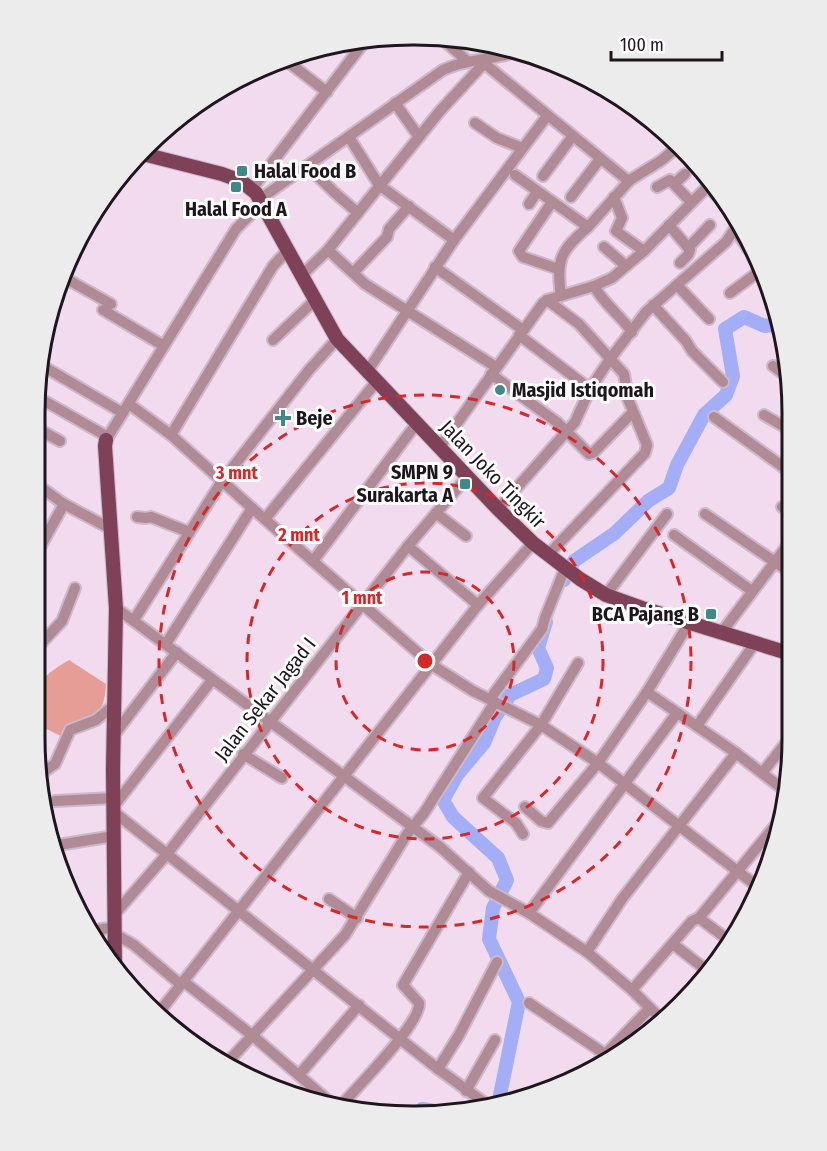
<svg xmlns="http://www.w3.org/2000/svg" width="827" height="1151" viewBox="0 0 827 1151" font-family="'Fira Sans Condensed',sans-serif">
  <style>
    .green { fill: #e59d96 }
    .lines { fill: none; stroke-linecap: round; stroke-linejoin: round }
    .river { stroke: #a3aef6; stroke-width: 14 }
    .minor-casing { stroke: #ccb8c9; stroke-width: 14 }
    .major-casing { stroke: #ccb8c9; stroke-width: 16 }
    .minor { stroke: #b08b96; stroke-width: 10 }
    .major { stroke: #7f4157; stroke-width: 14 }
    .ring { fill: none; stroke: #d62828; stroke-width: 3; stroke-dasharray: 10 8 }
    .poi-dot { fill: #418988; stroke: #fff; stroke-width: 2 }
    .labels { text-anchor: middle; dominant-baseline: central; stroke-width: 6; stroke-linejoin: round; paint-order: stroke }
    .poi-label { font-size: 20px; font-weight: bold; fill: #1e161d; stroke: #fff; text-anchor: start }
    .street-label { font-size: 20px; fill: #1e161d; stroke: #fff }
    .rim { fill: none; stroke: #1e161d; stroke-width: 3 }
    .centre { fill: #d62828; stroke: #fff; stroke-width: 3 }
    .ring-label { font-size: 18px; text-anchor: middle; font-weight: bold; fill: #d62828; stroke: #fff; stroke-width: 6; stroke-linejoin: round; paint-order: stroke }
  </style>
  <rect width="100%" height="100%" fill="#f2dbef"/>
  <path class="green" d="M69 660 106 684C104 721 92 710 68 727L63 737 40 726 35 733V707L38 708 40 698 35 695C36 680 57 667 69 660Z"/>
  <g class="lines">
    <g class="river">
      <path d="M564 580 574 561 615 533 648 501 669 488 677 465 704 415 726 395 733 376 725 329 744 317 765 326 777 324"/>
      <path d="M495 1105 499 1100 519 1002 489 939 493 908 507 880 498 858 453 817 443 800 457 775 484 743 495 717 510 695 544 679 547 668 538 648 546 622"/>
      <path d="M419 1112 422 1109 448 1113"/>
    </g>
    <defs>
      <g id="minor">
        <path d="M438 35 467 61"/>
        <path d="M284 59 327 92"/>
        <path d="M485 64 626 179 630 180"/>
        <path d="M395 103 419 137"/>
        <path d="M475 123 497 138 522 148"/>
        <path d="M349 137 379 185 454 240"/>
        <path d="M307 166 335 193 358 213"/>
        <path d="M515 175 588 227C560 251 556 260 561 296"/>
        <path d="M543 176 572 137"/>
        <path d="M674 184 685 174"/>
        <path d="M708 186 729 209"/>
        <path d="M657 187 670 180 691 202"/>
        <path d="M252 189 362 45"/>
        <path d="M571 197 600 159"/>
        <path d="M614 197 622 218 616 231 644 251"/>
        <path d="M260 199 443 70C464 60 486 60 509 54"/>
        <path d="M552 202 519 251 523 257 558 269"/>
        <path d="M529 204 537 192"/>
        <path d="M669 225 690 250 688 255 680 263"/>
        <path d="M588 227 630 180 662 160 677 147"/>
        <path d="M735 230 759 264"/>
        <path d="M604 247 626 266"/>
        <path d="M688 248 710 225"/>
        <path d="M328 250 365 284 496 367"/>
        <path d="M435 267 523 330"/>
        <path d="M353 273 387 237 389 229 409 206"/>
        <path d="M302 275 328 250 440 111 488 59"/>
        <path d="M65 278 111 304"/>
        <path d="M677 285 709 319"/>
        <path d="M594 286C604 304 620 315 632 332"/>
        <path d="M730 293 761 270"/>
        <path d="M547 300 579 324 624 374 628 399 647 445 645 453 548 555"/>
        <path d="M653 305 686 341 692 351 723 382"/>
        <path d="M103 310 164 346"/>
        <path d="M519 335 590 389"/>
        <path d="M273 340 314 301"/>
        <path d="M41 365 123 413"/>
        <path d="M773 366 789 378"/>
        <path d="M367 372 454 240 547 116"/>
        <path d="M491 374 558 423 589 454 593 453 633 412"/>
        <path d="M41 399 108 437"/>
        <path d="M129 404 171 435 252 508 432 665 473 691 541 725 598 763 758 887"/>
        <path d="M764 415 790 430"/>
        <path d="M714 417 790 472"/>
        <path d="M40 430 60 441"/>
        <path d="M171 435 273 266 288 250"/>
        <path d="M106 440 236 229 262 203"/>
        <path d="M440 447 543 303 547 300 594 286 612 278 644 251 711 183"/>
        <path d="M39 486 64 504 111 529"/>
        <path d="M782 507 790 512"/>
        <path d="M498 509 575 422 590 389 610 359 646 312 726 242 738 224"/>
        <path d="M436 513 466 536"/>
        <path d="M705 514 791 573"/>
        <path d="M137 517 146 518 151 517 189 532"/>
        <path d="M265 519 377 381"/>
        <path d="M674 535 752 591"/>
        <path d="M408 546 478 605"/>
        <path d="M38 551 64 504"/>
        <path d="M313 561 417 423"/>
        <path d="M606 595 667 514"/>
        <path d="M116 608 440 847 489 891 529 913 587 952 632 990 664 1022"/>
        <path d="M134 620 222 481 309 370 337 339"/>
        <path d="M722 632 790 542"/>
        <path d="M166 644 252 508"/>
        <path d="M36 649 62 621 75 588"/>
        <path d="M784 652 791 640"/>
        <path d="M647 692 736 753 784 790"/>
        <path d="M490 699 542 629 545 618 565 568"/>
        <path d="M35 702 36 703"/>
        <path d="M697 726 755 643"/>
        <path d="M114 735 177 652"/>
        <path d="M243 754 282 778"/>
        <path d="M763 772 792 735"/>
        <path d="M39 775 55 764 70 730 96 720 114 705"/>
        <path d="M55 801 114 798"/>
        <path d="M114 806 212 680"/>
        <path d="M525 807 541 821 548 823 598 763 647 692 689 623"/>
        <path d="M114 812 438 1069 489 1106"/>
        <path d="M523 834 516 823 483 798 541 725 578 663"/>
        <path d="M52 846 114 836"/>
        <path d="M329 899 357 918"/>
        <path d="M529 913 677 713"/>
        <path d="M114 915 167 854 408 546 467 477"/>
        <path d="M699 918 774 827"/>
        <path d="M91 931 115 927"/>
        <path d="M115 934 134 945 180 984"/>
        <path d="M673 944 705 969"/>
        <path d="M587 952 622 899 736 753"/>
        <path d="M183 981 253 1036 337 1108"/>
        <path d="M632 990 692 921 699 918 727 939"/>
        <path d="M529 1003 605 1054"/>
        <path d="M157 1014 167 1025"/>
        <path d="M157 1015 478 605 533 543"/>
        <path d="M226 1064 345 935 407 834 424 813 495 702"/>
        <path d="M595 1065 650 1008"/>
        <path d="M438 1069 459 1035 497 962"/>
        <path d="M299 1075 359 1005"/>
        <path d="M466 1091 495 1040"/>
        <path d="M338 1109C354 1090 421 1024 419 1003L403 985 469 872"/>
      </g>
      <g id="major">
        <path d="M143 154 222 174 241 181 256 193 337 339 498 509 533 543 580 579 606 595 645 609 791 654"/>
        <path d="M106 440 105 446 116 608 113 769 115 967"/>
      </g>
    </defs>
    <use href="#minor" class="minor-casing"/>
    <use href="#major" class="major-casing"/>
    <use href="#minor" class="minor"/>
    <use href="#major" class="major"/>
  </g>
  <g class="ring">
    <circle cx="425" cy="661" r="89"/>
    <circle cx="425" cy="661" r="178"/>
    <circle cx="425" cy="661" r="266"/>
  </g>
  <g class="poi-dot">
    <rect x="236" y="165" width="12" height="12" rx="3"/>
    <rect x="230" y="181" width="12" height="12" rx="3"/>
    <circle cx="500" cy="390" r="6"/>
    <path d="M280 409h6v6h6v6h-6v6h-6v-6h-6v-6h6z"/>
    <rect x="459" y="478" width="12" height="12" rx="3"/>
    <rect x="705" y="608" width="12" height="12" rx="3"/>
  </g>
  <g class="labels">
    <g class="poi-label">
      <text x="254" y="171">Halal Food B</text>
      <text x="236" y="209" text-anchor="middle">Halal Food A</text>
      <text x="512" y="390">Masjid Istiqomah</text>
      <text x="296" y="418">Beje</text>
      <text x="453" y="472" text-anchor="end">SMPN 9<tspan x="453" dy="23">Surakarta A</tspan></text>
      <text x="699" y="614" text-anchor="end">BCA Pajang B</text>
    </g>
    <g class="street-label">
      <text transform="translate(493 474) rotate(46)">Jalan Joko Tingkir</text>
      <text transform="translate(265 699) rotate(-52)">Jalan Sekar Jagad I</text>
    </g>
  </g>
  <path d="M0 0H827V1151H0ZM413 45H414A368 368 0 0 1 782 413V738A368 368 0 0 1 414 1106H413A368 368 0 0 1 45 738V413A368 368 0 0 1 413 45Z" fill="#edeced" fill-rule="evenodd"/>
  <path class="rim" d="M413 45H414A368 368 0 0 1 782 413V738A368 368 0 0 1 414 1106H413A368 368 0 0 1 45 738V413A368 368 0 0 1 413 45Z"/>
  <circle cx="425" cy="661" r="9" class="centre"/>
  <g class="ring-label">
    <text x="237" y="479">3 mnt</text>
    <text x="299" y="541">2 mnt</text>
    <text x="362" y="604">1 mnt</text>
  </g>
  <path d="M611 51v9h111v-9" fill="none" stroke="#1e161d" stroke-width="3"/>
  <text x="620" y="51" font-size="18" fill="#1e161d" stroke="#ffffff" stroke-width="4.5" paint-order="stroke">100 m</text>
</svg>
